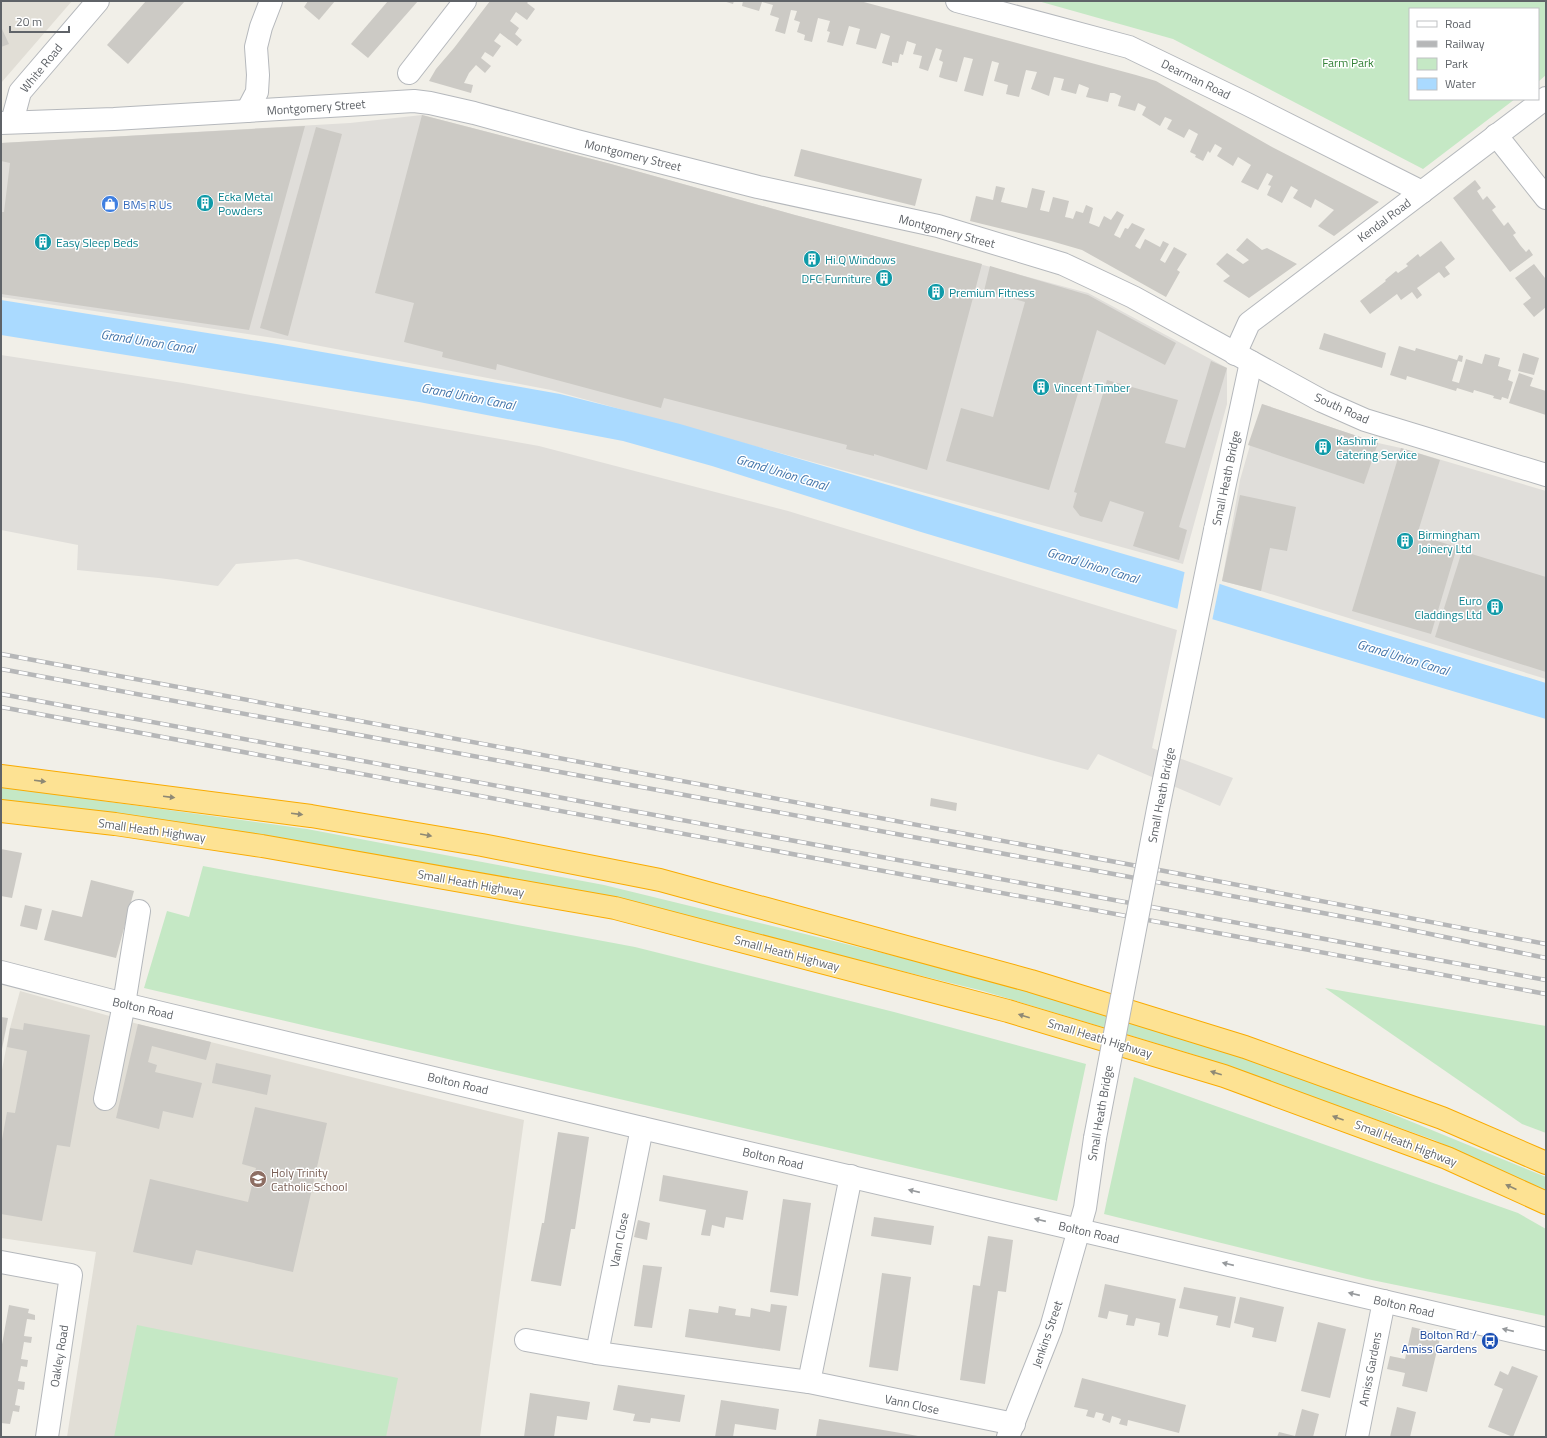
<svg xmlns="http://www.w3.org/2000/svg" width="1547" height="1438" viewBox="0 0 1547 1438" font-family="'Titillium Web',sans-serif">
  <style>
    .industrial { fill: #e0deda }
    .education { fill: #e1ded6 }
    .green { fill: #c5e8c5 }
    .water { fill: #aadaff }
    .pier { fill: #f1efe8 }
    .building { fill: #cccac5 }
    .lines { fill: none; stroke-linecap: round; stroke-linejoin: round }
    .minor-casing { stroke: #b5b8bc; stroke-width: 24 }
    .highway-casing { stroke: #f9ab00; stroke-width: 24 }
    .minor { stroke: #fff; stroke-width: 22 }
    .highway { stroke: #fde293; stroke-width: 22 }
    .rail-casing { stroke: #b6b7b8; stroke-width: 4.5 }
    .rail { stroke: #fff; stroke-width: 3; stroke-dasharray: 9; stroke-linecap: butt }
    .minor-bridge-casing { stroke: #b5b8bc; stroke-width: 24; stroke-linecap: butt }
    .minor-bridge { stroke: #fff; stroke-width: 22 }
    .oneway { fill: #8e8975 }
    .oneway2 { fill: #979a9d }
    .labels { text-anchor: middle; dominant-baseline: central; stroke-width: 3; stroke-linejoin: round; paint-order: stroke }
    .park-label { font-size: 12px; fill: #348238; stroke: #fff }
    .street-label { font-size: 12px; fill: #5f6368; stroke: #fff }
    .culture-label { font-size: 12px; fill: #0d838f; stroke: #fff; text-anchor: start }
    .shop-label { font-size: 12px; fill: #366cbe; stroke: #fff; text-anchor: start }
    .education-label { font-size: 12px; fill: #785e54; stroke: #fff; text-anchor: start }
    .transit-label { font-size: 12px; fill: #164399; stroke: #fff; text-anchor: end }
    .water-label { font-size: 13px; font-style: italic; fill: #4174aa; stroke: #fff }
  </style>
  <rect width="100%" height="100%" fill="#f1efe8"/>
  <g class="industrial">
    <path d="M422 115 611 164 795 215 1088 293 1227 368V404L1183 564 551 390 294 341 1 297V143L350 123Z"/>
    <path d="M1 355 183 383 539 446 788 511 1177 630 1152 748 1233 778 1220 806 1098 754 1088 770 297 559 236 564 218 586 159 578 77 570 78 545 1 530Z"/>
    <path d="M1262 404 1378 443 1401 448 1546 491V679L1261 591 1222 581 1240 480Z"/>
  </g>
  <g class="education">
    <path d="M1 1H72L1 83Z"/>
    <path d="M20 991 138 1024 524 1120 480 1437H67L96 1252 1 1238V1075L10 1028Z"/>
  </g>
  <g class="green">
    <path d="M1038 1H1546V75L1538 82V9H1410V99H1515L1423 169 1173 39Z"/>
    <path d="M1 787 307 829 604 885 1088 1003 1283 1069 1546 1177V1194L1434 1140 1195 1055 983 991 671 914 500 877 342 849 1 800Z"/>
    <path d="M203 866 635 947 894 1012 1086 1064 1057 1201 144 988 167 911 189 917Z"/>
    <path d="M1325 988 1546 1026V1133L1522 1124Z"/>
    <path d="M1134 1077 1518 1213 1546 1229V1316L1367 1279 1104 1214Z"/>
    <path d="M137 1325 398 1378 386 1437H114Z"/>
  </g>
  <path class="water" d="M1 300 277 344 560 394 680 424 1175 569 1244 592 1546 683V719L921 532 712 466 623 441 419 402 1 335Z"/>
  <path class="pier" d="M1185 570 1220 582 1212 621 1177 611Z"/>
  <g class="building">
    <path d="M146 1H185L128 64 107 45Z"/>
    <path d="M308 1H335L319 20 304 7Z"/>
    <path d="M388 1H418L368 58 351 44Z"/>
    <path d="M490 1H529L527 3 535 9 527 20 516 12 510 21 519 28 515 34 522 40 517 46 500 33 494 41 501 46 493 57 485 52 481 58 491 66 485 73 476 65 469 73 464 83 473 85 471 93 429 81 436 69 454 48Z"/>
    <path d="M723 1H734L733 4Z"/>
    <path d="M743 1H860L1136 75 1156 81 1272 147 1379 202 1334 236 1318 226 1334 210 1315 199 1311 208 1293 198 1298 190 1291 186 1282 203 1267 195 1271 186 1268 185 1273 176 1267 173 1258 190 1241 182 1251 165 1238 157 1233 166 1217 156 1222 148 1215 144 1210 153 1208 151 1203 161 1195 157 1196 155 1190 152 1198 134 1189 129 1184 138 1167 129 1172 120 1165 117 1160 126 1142 115 1146 107 1138 103 1135 111 1118 106 1121 96 1114 93H1110L1108 102 1086 97 1089 88 1079 84 1076 94 1061 90 1064 79 1054 77 1049 96 1031 89 1037 72 1026 70 1019 97 1006 94 1008 85 994 81 999 63 992 61 983 96 964 91 973 59 964 57 957 82 945 79 939 77 943 62 939 60 942 50 936 48 928 71 919 68 922 56 913 54 916 44 907 41 903 55 900 54 898 63 892 62V66L882 63 890 36 881 33 876 49 856 44 860 29 849 26 843 46 827 42 830 32 827 31 830 21 818 18 812 42 804 40 805 35 797 32 800 22 794 20 797 11 791 10 785 34 775 31 779 18 770 15 773 5 762 2 759 11 742 6Z"/>
    <path d="M1 27 9 44 1 47Z"/>
    <path d="M422 115 611 164 795 215 982 264 927 470 874 454V456L846 449 847 445 664 398 661 408 497 364 496 370 442 357 443 352 404 342 414 303 375 293Z"/>
    <path d="M305 126 249 330 1 294V212H4L10 163 1 161V143Z"/>
    <path d="M316 127 342 134 288 336 260 328Z"/>
    <path d="M801 149 922 179 915 206 794 176Z"/>
    <path d="M1475 180 1481 188 1477 191 1483 200 1487 196 1496 207 1492 210 1504 226 1508 222 1516 233 1513 235 1520 245 1526 252 1529 249 1533 255 1510 272 1453 198Z"/>
    <path d="M996 186 1005 188 1001 202 1027 208 1032 188 1045 191 1040 210 1049 212 1053 197 1069 201 1065 217 1070 218 1073 219 1076 211 1083 213 1086 205 1093 208 1089 223 1099 227 1104 216 1111 220 1117 211 1124 215 1114 235 1120 238 1125 228 1128 229 1132 223 1145 229 1135 246 1138 248 1140 249 1145 239 1160 247 1163 241 1169 244 1160 260 1165 263 1174 247 1187 254 1177 270 1180 272 1166 297 1082 250 1051 241 970 221 976 196 993 200Z"/>
    <path d="M1247 238 1262 250 1267 248 1297 264 1249 298 1223 281 1230 276 1216 264 1227 253 1243 264 1249 260 1236 250Z"/>
    <path d="M1441 241 1455 259 1445 267 1450 274 1444 278 1439 272 1417 288 1422 295 1417 299 1412 292 1401 300 1397 294 1370 314 1360 301 1386 281 1385 280 1396 271 1398 273 1408 266 1406 264 1418 254 1420 257Z"/>
    <path d="M1534 264 1545 278 1546 277V307L1534 317 1523 304 1531 298 1515 278Z"/>
    <path d="M990 266 1088 295 1176 343 1165 365 1097 330 1049 490 946 461 961 408 993 417 1025 302 984 291Z"/>
    <path d="M1324 333 1386 353 1382 368 1319 349Z"/>
    <path d="M1399 346 1415 351 1416 348 1457 360 1459 355 1463 356 1462 362 1458 361 1452 381 1459 383 1466 359 1482 364 1485 354 1500 358 1498 366 1511 370 1508 380 1513 382 1508 399 1502 397 1501 400 1493 398 1494 396 1474 390 1473 393 1457 388 1456 391 1407 376 1406 380 1390 375Z"/>
    <path d="M1523 353 1539 358 1534 375 1518 371Z"/>
    <path d="M1211 361 1227 368 1179 527 1187 530 1179 560 1133 546 1144 512 1110 501 1102 522 1080 516 1073 507 1077 493 1074 492 1107 380 1178 400 1165 443 1185 448Z"/>
    <path d="M1519 373 1533 378 1530 386 1546 391V415L1509 403Z"/>
    <path d="M1262 404 1378 443 1364 484 1248 445Z"/>
    <path d="M1401 448 1440 460 1417 535 1457 547 1431 634 1352 611Z"/>
    <path d="M1240 495 1296 507 1287 551 1270 548 1261 591 1222 581Z"/>
    <path d="M1462 551 1546 577V672L1435 637Z"/>
    <path d="M931 798 957 803 956 811 930 806Z"/>
    <path d="M1 849 22 853 12 898 1 896Z"/>
    <path d="M91 880 134 891 116 958 44 940 52 910 82 917Z"/>
    <path d="M25 905 42 909 37 930 20 926Z"/>
    <path d="M1 1017 8 1018 2 1049H1Z"/>
    <path d="M24 1023 90 1035 70 1147 57 1145 42 1221 1 1214V1145L7 1112 15 1113 27 1051 7 1047 10 1028 23 1030Z"/>
    <path d="M138 1024 211 1042 206 1060 152 1046 148 1062 157 1065 155 1072 202 1083 193 1118 163 1111 159 1129 116 1118Z"/>
    <path d="M216 1063 271 1075 267 1095 212 1083Z"/>
    <path d="M255 1107 327 1123 293 1272 196 1250 192 1265 133 1252 150 1179 248 1202 256 1168 242 1164Z"/>
    <path d="M558 1132 589 1137 575 1229H571L561 1286 531 1281 542 1223H544Z"/>
    <path d="M663 1175 748 1191 743 1220 726 1217 724 1228 712 1225 710 1236 701 1235 706 1210 659 1201Z"/>
    <path d="M783 1199 811 1203 798 1296 770 1292Z"/>
    <path d="M874 1217 934 1226 931 1245 871 1236Z"/>
    <path d="M638 1220 650 1223 647 1240 634 1237Z"/>
    <path d="M988 1236 1013 1240 1006 1292 998 1291 985 1384 960 1380 973 1285 980 1286Z"/>
    <path d="M643 1265 662 1267 652 1328 634 1326Z"/>
    <path d="M882 1273 911 1277 898 1371 869 1367Z"/>
    <path d="M1105 1284 1176 1299 1168 1337 1158 1335 1160 1323 1136 1318 1134 1326 1126 1325 1128 1315 1109 1311 1107 1319 1098 1317Z"/>
    <path d="M1184 1287 1236 1297 1230 1328 1216 1325 1218 1316 1179 1308Z"/>
    <path d="M1240 1297 1284 1307 1276 1342 1252 1337 1254 1328 1234 1323Z"/>
    <path d="M771 1304 787 1306 780 1351 685 1337 689 1309 718 1313 719 1306 736 1309 735 1315 750 1317 751 1308 770 1312Z"/>
    <path d="M9 1305 29 1309 28 1313 35 1315V1320L27 1319 24 1336 32 1337 31 1343 24 1342 21 1359 28 1360 27 1367 21 1366 18 1381 25 1382 24 1390 18 1389 15 1405 20 1406 19 1412 13 1411 10 1424 1 1423V1350Z"/>
    <path d="M1318 1322 1346 1329 1330 1398 1301 1391Z"/>
    <path d="M1412 1327 1441 1334 1427 1392 1402 1386 1405 1373 1387 1369 1390 1356 1405 1359Z"/>
    <path d="M1512 1366 1538 1376 1513 1437 1488 1427 1503 1389 1494 1385 1500 1371 1508 1375Z"/>
    <path d="M1082 1378 1186 1405 1179 1433 1128 1420 1127 1426 1119 1424 1121 1419 1112 1416 1110 1423 1102 1420 1104 1414 1096 1412 1094 1418 1086 1416 1088 1410 1074 1407Z"/>
    <path d="M618 1385 685 1395 680 1422 651 1418 650 1423 633 1421 635 1414 613 1410Z"/>
    <path d="M530 1393 590 1402 587 1420 557 1416 554 1437H524Z"/>
    <path d="M721 1400 779 1409 776 1430 735 1424 733 1437H715Z"/>
    <path d="M1397 1407 1416 1412 1410 1437H1390Z"/>
    <path d="M1302 1409 1319 1414 1313 1437H1277L1279 1432 1295 1436Z"/>
    <path d="M819 1419 918 1436V1437H816Z"/>
  </g>
  <g class="lines">
    <defs>
      <g id="minor">
        <path d="M957 1 1129 47 1247 104 1422 192"/>
        <path d="M409 73 465 1"/>
        <path d="M247 111 257 92 258 75 256 47 261 27 271 1"/>
        <path d="M12 122 20 92 98 1"/>
        <path d="M1 123 114 119 414 101 430 103 474 113 577 141 758 187 938 226 1063 264 1133 297 1322 401 1365 420 1546 475"/>
        <path d="M1496 135 1546 198"/>
        <path d="M1235 354 1249 323 1546 98"/>
        <path d="M1215 530 1251 362"/>
        <path d="M1 972 124 1004 642 1128 1546 1339"/>
        <path d="M105 1099 124 1004 139 911"/>
        <path d="M1 1262 71 1275 47 1437"/>
        <path d="M526 1340 597 1353 809 1382 1014 1424"/>
        <path d="M597 1353 642 1128"/>
        <path d="M809 1382 851 1176"/>
        <path d="M1008 1437 1051 1328 1085 1208 1095 1138"/>
        <path d="M1357 1437 1384 1301"/>
      </g>
      <g id="highway">
        <path d="M1 776 311 816 482 845 660 880 1031 981 1245 1047 1442 1118 1546 1163"/>
        <path d="M1 811 115 824 262 846 615 908 1008 1011 1224 1076 1447 1158 1546 1203"/>
      </g>
    </defs>
    <use href="#minor" class="minor-casing"/>
    <use href="#highway" class="highway-casing"/>
    <use href="#minor" class="minor"/>
    <use href="#highway" class="highway"/>
    <defs>
      <g id="rail">
        <path d="M1 654 1175 873 1546 944"/>
        <path d="M1 669 1119 875 1382 924 1546 958"/>
        <path d="M1 694 1546 980"/>
        <path d="M1 707 1546 994"/>
      </g>
    </defs>
    <use href="#rail" class="rail-casing"/>
    <use href="#rail" class="rail"/>
    <defs>
      <path id="minor-bridge" d="M1095 1138 1158 809 1215 530"/>
    </defs>
    <use href="#minor-bridge" class="minor-bridge-casing"/>
    <use href="#minor-bridge" class="minor-bridge"/>
  </g>
  <defs><path id="oneway-solid" d="M-6-.8H1V-3.2L6.5 0L1 3.2V.8H-6Z"/></defs>
  <g class="oneway">
    <use href="#oneway-solid" transform="translate(40 781) rotate(7)"/>
    <use href="#oneway-solid" transform="translate(169 797) rotate(7)"/>
    <use href="#oneway-solid" transform="translate(297 814) rotate(7)"/>
    <use href="#oneway-solid" transform="translate(426 835) rotate(10)"/>
    <use href="#oneway-solid" transform="translate(1024 1016) rotate(-163)"/>
    <use href="#oneway-solid" transform="translate(1216 1073) rotate(-163)"/>
    <use href="#oneway-solid" transform="translate(1338 1118) rotate(-160)"/>
    <use href="#oneway-solid" transform="translate(1511 1187) rotate(-156)"/>
  </g>
  <g class="oneway2">
    <use href="#oneway-solid" transform="translate(914 1191) rotate(-167)"/>
    <use href="#oneway-solid" transform="translate(1040 1220) rotate(-167)"/>
    <use href="#oneway-solid" transform="translate(1228 1264) rotate(-167)"/>
    <use href="#oneway-solid" transform="translate(1354 1294) rotate(-167)"/>
    <use href="#oneway-solid" transform="translate(1508 1330) rotate(-167)"/>
  </g>
  <defs>
    <symbol id="building-disc" viewBox="-11 -11 22 22"><circle r="9.5" fill="#0f9aa8" stroke="#fff"/><path d="M-4-6H4V6H1V3H-1V6H-4ZM-2.5-4.3h1.7v1.8h-1.7ZM.8-4.3h1.7v1.8H.8ZM-2.5-1h1.7V.8h-1.7ZM.8-1h1.7V.8H.8Z" fill="#fff"/></symbol>
    <symbol id="shop-disc" viewBox="-11 -11 22 22"><circle r="9.5" fill="#3f7fe0" stroke="#fff"/><path d="M-5-2.5h2.3a2.7 3.5 0 0 1 5.4 0H5L5.5 6h-11ZM-1.5-2.5h3a1.5 2.3 0 0 0-3 0Z" fill="#fff"/></symbol>
    <symbol id="school-disc" viewBox="-11 -11 22 22"><circle r="9.5" fill="#8d6e63" stroke="#fff"/><path d="M0-5L7-2L0 1L-7-2ZM-4 1L0 2.5L4 1V4Q0 6-4 4Z" fill="#fff"/></symbol>
    <symbol id="bus-disc" viewBox="-11 -11 22 22"><circle r="9.5" fill="#1a4fb4" stroke="#fff"/><path d="M-5-6H5V4H4V6H2V4H-2V6H-4V4H-5ZM-3.5-4V0h7V-4ZM-3.5 1.2v1.5H-2V1.2ZM2 1.2v1.5H3.5V1.2Z" fill="#fff"/></symbol>
  </defs>
  <g fill-rule="evenodd">
    <use href="#building-disc" x="195" y="193" width="20" height="20"/>
    <use href="#shop-disc" x="100" y="194" width="20" height="20"/>
    <use href="#building-disc" x="33" y="232" width="20" height="20"/>
    <use href="#building-disc" x="802" y="249" width="20" height="20"/>
    <use href="#building-disc" x="874" y="268" width="20" height="20"/>
    <use href="#building-disc" x="926" y="282" width="20" height="20"/>
    <use href="#building-disc" x="1031" y="377" width="20" height="20"/>
    <use href="#building-disc" x="1313" y="437" width="20" height="20"/>
    <use href="#building-disc" x="1395" y="531" width="20" height="20"/>
    <use href="#building-disc" x="1485" y="597" width="20" height="20"/>
    <use href="#school-disc" x="248" y="1169" width="20" height="20"/>
    <use href="#bus-disc" x="1480" y="1331" width="20" height="20"/>
  </g>
  <g class="labels">
    <g class="park-label">
      <text x="1348" y="62">Farm Park</text>
    </g>
    <g class="street-label">
      <text transform="translate(41 68) rotate(-51)">White Road</text>
      <text transform="translate(1196 79) rotate(26)">Dearman Road</text>
      <text transform="translate(316 107) rotate(-4)">Montgomery Street</text>
      <text transform="translate(633 155) rotate(14)">Montgomery Street</text>
      <text transform="translate(1384 220) rotate(-37)">Kendal Road</text>
      <text transform="translate(947 231) rotate(15)">Montgomery Street</text>
      <text transform="translate(1342 408) rotate(24)">South Road</text>
      <text transform="translate(1226 478) rotate(-78)">Small Heath Bridge</text>
      <text transform="translate(1161 795) rotate(-79)">Small Heath Bridge</text>
      <text transform="translate(152 830) rotate(8)">Small Heath Highway</text>
      <text transform="translate(471 883) rotate(10)">Small Heath Highway</text>
      <text transform="translate(787 953) rotate(15)">Small Heath Highway</text>
      <text transform="translate(143 1008) rotate(13)">Bolton Road</text>
      <text transform="translate(1100 1038) rotate(17)">Small Heath Highway</text>
      <text transform="translate(458 1083) rotate(13)">Bolton Road</text>
      <text transform="translate(1100 1113) rotate(-80)">Small Heath Bridge</text>
      <text transform="translate(1406 1143) rotate(21)">Small Heath Highway</text>
      <text transform="translate(773 1158) rotate(13)">Bolton Road</text>
      <text transform="translate(1089 1232) rotate(13)">Bolton Road</text>
      <text transform="translate(619 1240) rotate(-79)">Vann Close</text>
      <text transform="translate(1404 1306) rotate(13)">Bolton Road</text>
      <text transform="translate(1047 1334) rotate(-71)">Jenkins Street</text>
      <text transform="translate(59 1356) rotate(-81)">Oakley Road</text>
      <text transform="translate(1370 1369) rotate(-79)">Amiss Gardens</text>
      <text transform="translate(912 1404) rotate(12)">Vann Close</text>
    </g>
    <g class="culture-label">
      <text x="218" y="196">Ecka Metal<tspan x="218" dy="14">Powders</tspan></text>
      <text x="56" y="242">Easy Sleep Beds</text>
      <text x="825" y="259">Hi.Q Windows</text>
      <text x="871" y="278" text-anchor="end">DFC Furniture</text>
      <text x="949" y="292">Premium Fitness</text>
      <text x="1054" y="387">Vincent Timber</text>
      <text x="1336" y="440">Kashmir<tspan x="1336" dy="14">Catering Service</tspan></text>
      <text x="1418" y="534">Birmingham<tspan x="1418" dy="14">Joinery Ltd</tspan></text>
      <text x="1482" y="600" text-anchor="end">Euro<tspan x="1482" dy="14">Claddings Ltd</tspan></text>
    </g>
    <g class="shop-label">
      <text x="123" y="204">BMs R Us</text>
    </g>
    <g class="education-label">
      <text x="271" y="1172">Holy Trinity<tspan x="271" dy="14">Catholic School</tspan></text>
    </g>
    <g class="transit-label">
      <text x="1477" y="1334">Bolton Rd /<tspan x="1477" dy="14">Amiss Gardens</tspan></text>
    </g>
    <g class="water-label">
      <text transform="translate(148 341) rotate(9)">Grand Union Canal</text>
      <text transform="translate(468 396) rotate(11)">Grand Union Canal</text>
      <text transform="translate(782 472) rotate(17)">Grand Union Canal</text>
      <text transform="translate(1093 565) rotate(17)">Grand Union Canal</text>
      <text transform="translate(1403 657) rotate(17)">Grand Union Canal</text>
    </g>
  </g>
  <rect width="1547" height="1438" fill="none" stroke="#5f6368" stroke-width="4"/>
  <rect x="1409" y="8" width="130" height="92" fill="#ffffff" stroke="#bfc1c3"/>
  <rect x="1417" y="21" width="20" height="6" fill="#ffffff" stroke="#bfc1c3"/>
  <text x="1445" y="28" font-size="12" fill="#5f6368">Road</text>
  <rect x="1417" y="41" width="20" height="6" fill="#b6b7b8" stroke="#bfc1c3"/>
  <text x="1445" y="48" font-size="12" fill="#5f6368">Railway</text>
  <rect x="1417" y="58" width="20" height="12" fill="#c5e8c5" stroke="#bfc1c3"/>
  <text x="1445" y="68" font-size="12" fill="#5f6368">Park</text>
  <rect x="1417" y="78" width="20" height="12" fill="#aadaff" stroke="#bfc1c3"/>
  <text x="1445" y="88" font-size="12" fill="#5f6368">Water</text>
  <path d="M10 26v6h59v-6" fill="none" stroke="#5f6368" stroke-width="2"/>
  <text x="16" y="26" font-size="12" fill="#5f6368" stroke="#ffffff" stroke-width="3" paint-order="stroke">20 m</text>
</svg>
